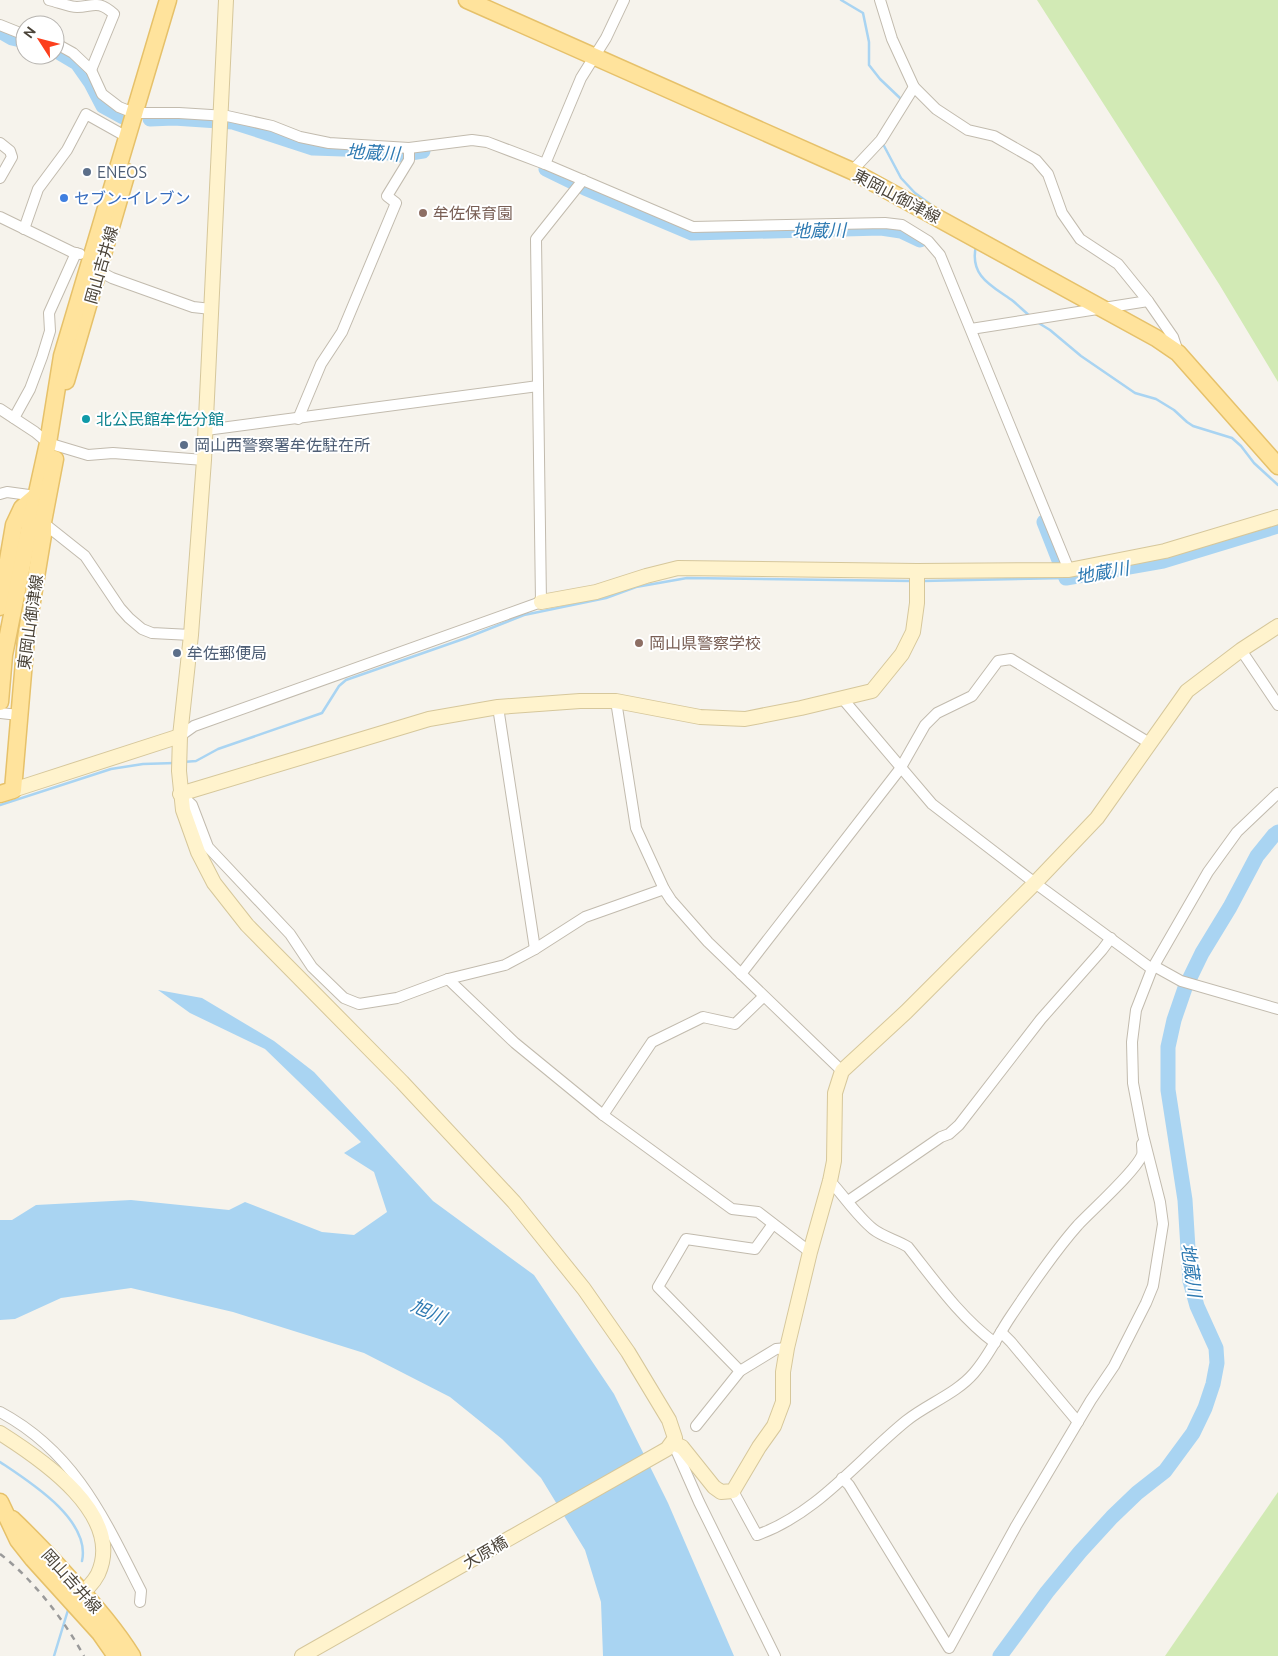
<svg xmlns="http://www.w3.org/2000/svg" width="1278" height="1656" viewBox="0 0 1278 1656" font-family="Ubuntu,'Noto Sans JP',sans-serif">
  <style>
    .green { fill: #d2eab5 }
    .water { fill: #a9d4f2 }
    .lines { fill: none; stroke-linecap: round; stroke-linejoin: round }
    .stream { stroke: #a9d4f2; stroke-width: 2.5 }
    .river { stroke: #a9d4f2; stroke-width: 15 }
    .street-casing { stroke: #c2bbae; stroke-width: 12 }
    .secondary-casing { stroke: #d6c79b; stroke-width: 16 }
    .primary-casing { stroke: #e6c16a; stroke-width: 19 }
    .street { stroke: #fff; stroke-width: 10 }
    .secondary { stroke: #fff3cd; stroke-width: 14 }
    .primary { stroke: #ffe39c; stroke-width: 16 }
    .rail { stroke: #9a9a9a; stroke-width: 2.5; stroke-dasharray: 6 6; stroke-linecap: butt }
    .service-dot { fill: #5c6f8a; stroke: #fff; stroke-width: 2 }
    .shop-dot { fill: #3f7fe0; stroke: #fff; stroke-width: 2 }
    .education-dot { fill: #8d6e63; stroke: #fff; stroke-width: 2 }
    .culture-dot { fill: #0f9aa8; stroke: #fff; stroke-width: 2 }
    .labels { text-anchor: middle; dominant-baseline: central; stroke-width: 4; stroke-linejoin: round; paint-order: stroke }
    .service-label { font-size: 16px; fill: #4e5e75; stroke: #fff; text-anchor: start }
    .street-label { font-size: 16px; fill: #4b4439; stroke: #fff }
    .shop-label { font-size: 16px; fill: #366cbe; stroke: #fff; text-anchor: start }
    .education-label { font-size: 16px; fill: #785e54; stroke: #fff; text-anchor: start }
    .culture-label { font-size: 16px; fill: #0d838f; stroke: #fff; text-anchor: start }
    .water-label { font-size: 18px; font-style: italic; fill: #2e7ab2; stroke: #fff }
  </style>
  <rect width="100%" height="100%" fill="#f6f3ec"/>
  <g class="green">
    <path d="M1037 0H1278V382L1219 284Z"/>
    <path d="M1278 1492V1656H1165Z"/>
  </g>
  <path class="water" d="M158 990 202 998 274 1041 314 1072 433 1201 534 1275 614 1394 668 1503 734 1656H603L601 1602 585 1550 541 1478 502 1439 450 1397 364 1353 233 1312 131 1288 61 1298 15 1319 0 1320V1220H12L36 1205 131 1200 229 1210 245 1202 322 1232 354 1235 387 1212 374 1172 344 1153 361 1142 265 1049 190 1013Z"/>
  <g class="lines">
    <g class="stream">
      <path d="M841 0 863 13 869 42V65L880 79 901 99"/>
      <path d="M883 144 901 178 915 193 937 209"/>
      <path d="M976 246C969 276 992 286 1013 301 1019 306 1025 312 1031 317"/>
      <path d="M1037 322 1050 330 1081 356 1135 393 1156 399 1174 410 1187 422 1193 426 1232 438 1241 446 1254 463 1278 485"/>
      <path d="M923 581 1066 578"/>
      <path d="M183 762 196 761 218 749 322 713 339 686 346 680 466 638 524 615 606 598 636 587 687 578 912 581"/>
      <path d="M0 805 111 769 143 764 175 763"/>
      <path d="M0 1462C30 1482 91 1520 82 1561"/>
      <path d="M54 1656 68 1610"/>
    </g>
    <g class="river">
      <path d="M0 31 12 38 25 41"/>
      <path d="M55 50 77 63 91 83 103 106 123 117"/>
      <path d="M150 119 174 118 233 122 313 148 373 150 398 155 423 151"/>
      <path d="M546 169 585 188 692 233 881 228 901 231 920 240"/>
      <path d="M1044 522 1066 578 1163 561 1278 526"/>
      <path d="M1000 1656 1047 1592 1080 1552 1112 1517 1137 1493 1165 1471 1193 1433 1205 1408 1213 1384 1217 1363 1216 1348 1197 1306 1190 1281 1185 1200 1168 1090V1047L1174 1020 1185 988 1202 953 1230 907 1257 856 1274 835 1278 832"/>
    </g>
    <defs>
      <g id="street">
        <path d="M49 0C58 2 69 7 77 7 95 6 98 0 114 14L91 70"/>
        <path d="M880 0 892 39 914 87 936 109 968 130 994 136 1036 160 1048 174 1062 213 1080 239 1118 264 1148 301 1173 337 1178 352"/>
        <path d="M0 25 25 35"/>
        <path d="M55 43 73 53 91 70 102 94 119 107 134 113H179L227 116 272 126 300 137 329 143 409 148 472 140 487 142 545 164 693 227 885 223 902 225 928 241 940 255 1069 570"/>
        <path d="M0 143 10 151 12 157 0 178"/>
        <path d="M545 164 581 78 606 38 624 0"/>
        <path d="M852 171 881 140 914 87"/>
        <path d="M0 217 72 252 80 254"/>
        <path d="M24 229 38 189 67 150 86 114 127 137"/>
        <path d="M95 269 112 278 193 307 211 309"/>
        <path d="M971 329 1148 301"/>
        <path d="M0 409 35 432 48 443 88 455 113 453 204 460"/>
        <path d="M14 418 30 389 42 357 50 331 49 313 76 253"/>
        <path d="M298 419 321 364 342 332 396 203 387 196 409 160V148"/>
        <path d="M206 430 538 386"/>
        <path d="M0 494 7 492 36 496"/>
        <path d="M41 521 85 556 120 608 129 618 142 629 152 633 191 635"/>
        <path d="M1241 650 1278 705"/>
        <path d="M842 698 932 804 1035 883 1152 969"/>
        <path d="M616 701 636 828 664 889 671 900 708 942 842 1071"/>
        <path d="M498 707 535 949"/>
        <path d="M0 713 19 715"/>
        <path d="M180 736 194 726 541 602 536 239 583 180"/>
        <path d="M180 794 192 805 208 847 290 934 312 967 344 998 359 1004 397 998 448 979 505 965 535 949 585 917 664 889"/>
        <path d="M1154 966 1181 981 1278 1009"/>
        <path d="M741 974 900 769 925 725 937 713 972 696 998 661 1011 659 1151 744"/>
        <path d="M448 979 515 1043 603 1115 732 1209 758 1212 810 1252"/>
        <path d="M603 1115 652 1042 703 1017 735 1024 763 997"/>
        <path d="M830 1181C844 1196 857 1216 873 1229 883 1237 897 1240 908 1247 935 1281 960 1317 995 1343"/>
        <path d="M848 1201 941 1137 949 1134 959 1125 1041 1019 1102 950 1111 938"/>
        <path d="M1001 1332 1011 1342 1078 1422"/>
        <path d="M740 1371 658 1287 686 1239 755 1249 773 1224"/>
        <path d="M0 1412C75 1452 104 1518 141 1591L140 1602"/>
        <path d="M696 1426 740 1371 776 1349 787 1348"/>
        <path d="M673 1443 699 1502 775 1656"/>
        <path d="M842 1478 849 1485 949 1648 1016 1526 1091 1400 1114 1366 1146 1303 1153 1286 1163 1224 1160 1202 1143 1135 1133 1083 1132 1042 1136 1010 1152 969 1208 872 1237 832 1278 793"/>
        <path d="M733 1491 757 1535C817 1514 858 1460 906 1421 927 1404 956 1394 974 1373 989 1356 998 1335 1011 1316 1031 1286 1054 1252 1078 1225 1092 1210 1136 1171 1142 1155 1143 1152 1142 1147 1142 1144"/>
      </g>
      <g id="secondary">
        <path d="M226 0 204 460 191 635 180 736 179 771 183 810 198 852 214 883 247 925 402 1082 514 1202 584 1289 628 1352 669 1420 675 1438 667 1449 302 1656"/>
        <path d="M541 602 596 592 646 576 678 568 917 571 1069 570 1165 551 1278 517"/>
        <path d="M13 790 180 736"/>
        <path d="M180 794 429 719 498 707 580 701H616L700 717 745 719 801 708 872 691 902 654 913 632 917 603V571"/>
        <path d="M0 1433C41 1459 125 1515 98 1574 93 1584 84 1592 75 1600"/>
        <path d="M673 1443 682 1447 714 1487 721 1492 733 1491 759 1447 774 1426 783 1402V1372L787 1348 810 1252 830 1181 834 1161 835 1093 842 1071 906 1012 1035 883 1097 818 1187 691 1241 650 1278 626"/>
      </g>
      <g id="primary">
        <path d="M467 0 852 171 1156 338 1178 353 1278 466"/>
        <path d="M66 381 127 172"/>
        <path d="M0 607 14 525 22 508 36 496"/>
        <path d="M0 702 4 655 31 520 48 443 62 356 168 0"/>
        <path d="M0 794 13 790 26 638 43 535V522L55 459"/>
        <path d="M0 1502 18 1540 33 1559 100 1633 116 1656"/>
        <path d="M12 1519C32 1538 50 1557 69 1578 92 1602 114 1627 132 1656"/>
      </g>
    </defs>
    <use href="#street" class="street-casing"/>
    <use href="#secondary" class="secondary-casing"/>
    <use href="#primary" class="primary-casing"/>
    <use href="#street" class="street"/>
    <use href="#secondary" class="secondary"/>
    <use href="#primary" class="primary"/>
    <path class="rail" d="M0 1554C33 1579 64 1620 84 1656"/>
  </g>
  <g class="service-dot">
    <circle cx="87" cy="172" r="5"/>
    <circle cx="184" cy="445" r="5"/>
    <circle cx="177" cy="653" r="5"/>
  </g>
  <circle class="shop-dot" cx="64" cy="198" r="5"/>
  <g class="education-dot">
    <circle cx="423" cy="213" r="5"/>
    <circle cx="639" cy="643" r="5"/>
  </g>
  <circle class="culture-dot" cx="86" cy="419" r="5"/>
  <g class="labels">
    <g class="service-label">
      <text x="97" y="172">ENEOS</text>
      <text x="194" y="445">岡山西警察署牟佐駐在所</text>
      <text x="187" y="653">牟佐郵便局</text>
    </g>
    <g class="street-label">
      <text transform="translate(897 196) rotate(28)">東岡山御津線</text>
      <text transform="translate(101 265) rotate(-74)">岡山吉井線</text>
      <text transform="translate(30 622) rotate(-82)">東岡山御津線</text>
      <text transform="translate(485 1552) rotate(-30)">大原橋</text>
      <text transform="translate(72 1581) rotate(48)">岡山吉井線</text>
    </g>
    <g class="shop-label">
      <text x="74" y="198">セブン-イレブン</text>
    </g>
    <g class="education-label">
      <text x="433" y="213">牟佐保育園</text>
      <text x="649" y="643">岡山県警察学校</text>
    </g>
    <g class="culture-label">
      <text x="96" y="419">北公民館牟佐分館</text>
    </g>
    <g class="water-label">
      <text transform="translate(373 152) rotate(3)">地蔵川</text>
      <text transform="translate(819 230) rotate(-1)">地蔵川</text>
      <text transform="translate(1102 572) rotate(-10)">地蔵川</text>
      <text transform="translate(1192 1270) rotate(82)">地蔵川</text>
      <text transform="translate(429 1311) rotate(24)">旭川</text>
    </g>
  </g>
  <g transform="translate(40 40) rotate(306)"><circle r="24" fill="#ffffff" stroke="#b7b4b0"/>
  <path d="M0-4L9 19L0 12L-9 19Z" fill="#fc3f1d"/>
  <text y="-8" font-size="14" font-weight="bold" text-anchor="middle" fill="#4b4439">N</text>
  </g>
</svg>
